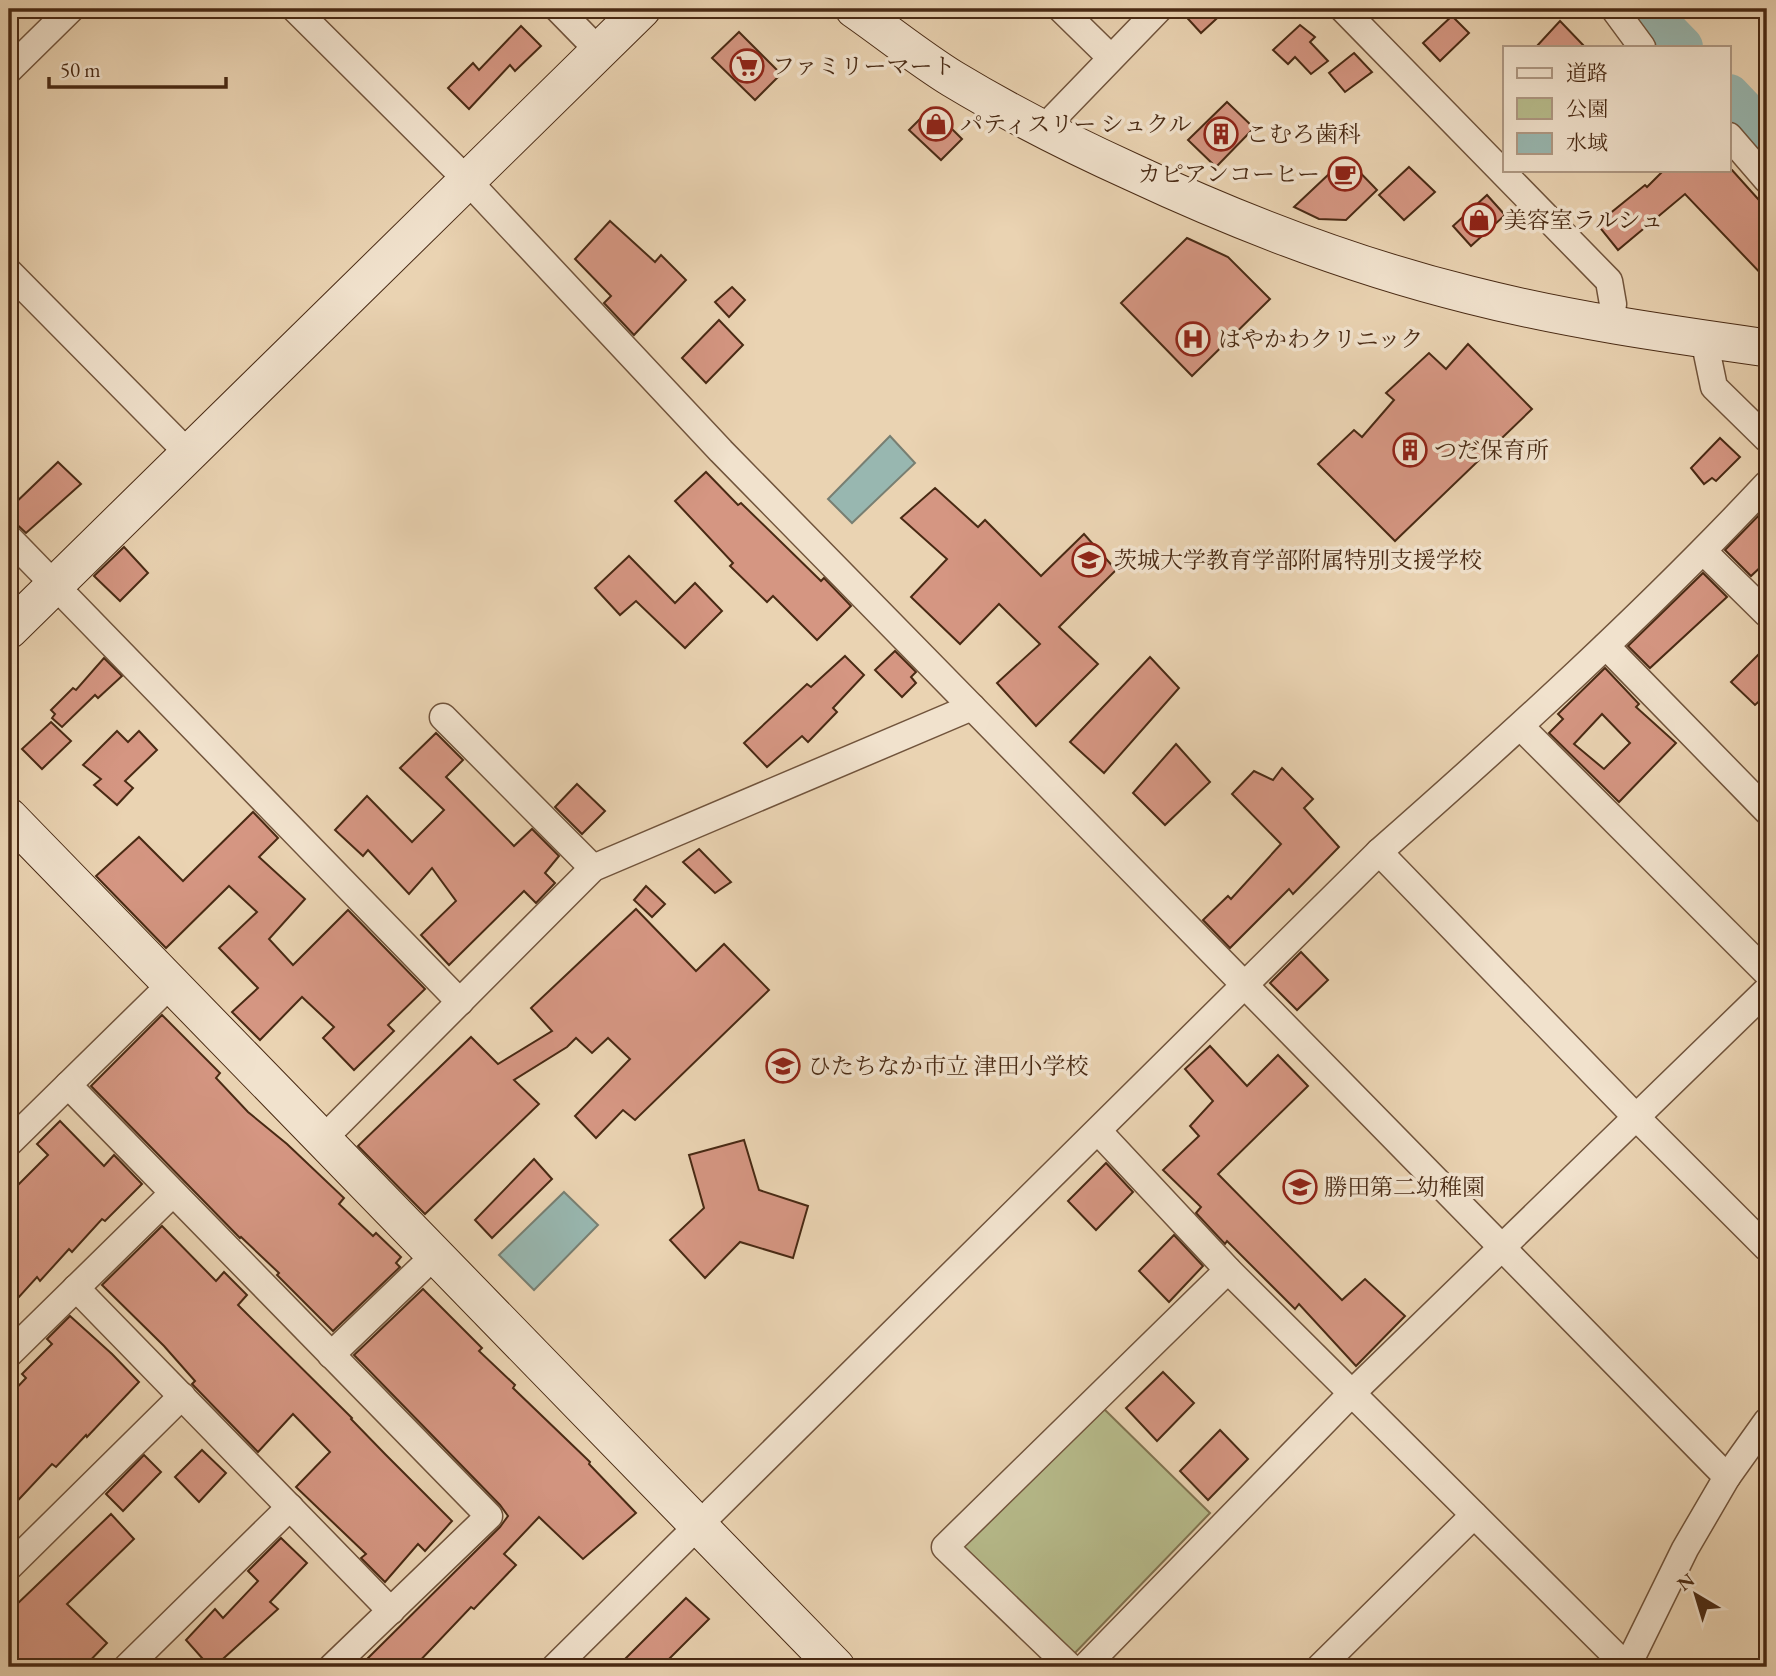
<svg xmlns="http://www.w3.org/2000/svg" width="1776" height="1676" viewBox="0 0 1776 1676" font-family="'EB Garamond','Noto Serif JP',serif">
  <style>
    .green { fill: #b7bc8c; stroke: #807350; stroke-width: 2 }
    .water { fill: #98b7b0; stroke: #787f72; stroke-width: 2 }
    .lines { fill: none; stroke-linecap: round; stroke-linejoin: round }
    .river { stroke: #98b7b0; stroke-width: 42 }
    .building { fill: #d59682; stroke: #492a14; stroke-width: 2; fill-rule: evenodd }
    .street-casing { stroke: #71543c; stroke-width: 29 }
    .secondary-casing { stroke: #492a14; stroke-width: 39 }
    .street { stroke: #f1e2cd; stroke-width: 26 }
    .secondary { stroke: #f1e2cd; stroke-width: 37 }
    .labels { text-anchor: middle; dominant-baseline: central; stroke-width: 7; stroke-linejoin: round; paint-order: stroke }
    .poi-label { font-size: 23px; fill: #492a14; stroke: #f1e2cd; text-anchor: start }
  </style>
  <rect width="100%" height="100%" fill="#ead3b2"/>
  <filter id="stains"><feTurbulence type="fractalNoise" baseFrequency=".00286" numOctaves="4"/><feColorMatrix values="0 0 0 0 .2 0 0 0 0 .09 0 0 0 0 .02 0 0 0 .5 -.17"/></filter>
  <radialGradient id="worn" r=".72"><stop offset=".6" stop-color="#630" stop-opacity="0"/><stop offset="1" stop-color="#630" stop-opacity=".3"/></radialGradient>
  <path class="green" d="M1101 1406 1210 1513 1072 1656 958 1547Z"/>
  <g class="water">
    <path d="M890 436 915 463 852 523 828 499Z"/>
    <path d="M564 1192 598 1225 534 1290 499 1255Z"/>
  </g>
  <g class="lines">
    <g class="river">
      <path d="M1645 9 1682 47"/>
      <path d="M1729 95 1767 135"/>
    </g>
  </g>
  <g class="building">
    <path d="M1179 9H1227L1201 33Z"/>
    <path d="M1452 16 1469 33 1440 61 1423 43Z"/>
    <path d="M1560 21 1585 47H1536Z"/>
    <path d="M1300 25 1315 37 1310 42 1328 61 1311 74 1295 57 1288 64 1273 50Z"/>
    <path d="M521 26 541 46 515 71 510 65 469 109 448 88 473 63 479 70Z"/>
    <path d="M739 32 781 74 755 100 712 58Z"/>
    <path d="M1354 53 1372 72 1345 92 1329 73Z"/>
    <path d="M1227 102 1254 128 1216 167 1188 140Z"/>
    <path d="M931 108 962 139 941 160 909 130Z"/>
    <path d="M1346 158 1377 190 1346 220 1319 219 1294 207Z"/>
    <path d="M1409 167 1435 192 1404 220 1379 195Z"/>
    <path d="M1664 170H1732L1767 209V280L1685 194 1618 250 1597 224 1645 185 1647 187Z"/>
    <path d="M1487 195 1505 215 1471 246 1453 226Z"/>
    <path d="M610 221 655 262 661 255 686 280 634 335 604 303 611 296 575 259Z"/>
    <path d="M1187 238 1228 257 1270 299 1192 376 1121 303Z"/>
    <path d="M732 287 745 300 729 317 715 302Z"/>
    <path d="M719 320 743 345 706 383 682 358Z"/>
    <path d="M1468 344 1532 409 1395 541 1318 464 1354 430 1362 437 1394 400 1386 393 1429 353 1446 369Z"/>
    <path d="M1720 438 1740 457 1716 481 1712 478 1704 484 1691 468Z"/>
    <path d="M58 462 81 484 26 533 9 517V509Z"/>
    <path d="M706 472 738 505 741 503 821 581 824 578 851 606 817 640 773 596 767 602 730 566 733 563 675 501Z"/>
    <path d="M935 488 978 527 985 520 1041 576 1084 534 1116 570 1059 627 1098 664 1036 726 997 683 1040 644 999 604 960 644 911 597 947 559 901 518Z"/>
    <path d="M1767 507V561L1751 576 1725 550Z"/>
    <path d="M124 547 148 573 120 601 94 576Z"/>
    <path d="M629 556 675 603 695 583 722 611 685 648 636 601 620 615 595 588Z"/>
    <path d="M1703 573 1727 597 1650 668 1628 646Z"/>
    <path d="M1767 646V694L1755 705 1731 682Z"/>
    <path d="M895 651 916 672 911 677 916 683 902 697 875 670Z"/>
    <path d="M845 656 864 675 833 708 837 712 808 742 802 736 767 767 744 743 807 684 811 687Z"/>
    <path d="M1150 657 1179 688 1104 773 1070 742Z"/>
    <path d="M104 658 122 676 98 698 95 695 62 727 52 718 55 714 51 710 73 688 76 690Z"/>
    <path d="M1605 668 1639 704 1636 707 1676 743 1619 802 1549 733 1563 719 1558 714ZM1602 714 1630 743 1604 769 1574 744Z"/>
    <path d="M51 722 71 741 42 769 22 749Z"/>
    <path d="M117 731 128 742 139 731 157 750 125 781 133 788 117 805 94 785 101 779 83 765Z"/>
    <path d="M436 733 463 760 446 777 514 846 532 829 559 856 545 873 555 883 536 903 524 891 449 965 421 935 456 901 432 868 409 894 368 850 363 856 335 830 367 796 412 842 444 810 400 768Z"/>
    <path d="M1176 744 1210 782 1165 825 1133 793Z"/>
    <path d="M1282 768 1313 799 1304 808 1339 847 1293 894 1289 889 1230 948 1203 920 1228 896 1231 899 1281 844 1232 794 1254 771 1273 780Z"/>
    <path d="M577 784 605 811 582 834 555 807Z"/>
    <path d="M253 812 278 838 259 857 305 899 269 939 293 965 348 910 425 989 388 1025 394 1031 354 1070 323 1038 334 1027 302 997 260 1040 232 1012 258 988 219 948 257 912 229 886 166 948 96 876 139 837 183 881Z"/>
    <path d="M699 849 731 882 715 893 683 862Z"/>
    <path d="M646 886 665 904 652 917 634 900Z"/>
    <path d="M636 909 696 971 724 944 769 990 635 1120 623 1110 596 1138 575 1116 630 1059 608 1038 592 1053 576 1038 567 1047 514 1080 539 1104 425 1214 358 1146 471 1037 498 1064 552 1031 531 1008Z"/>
    <path d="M1301 952 1328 980 1297 1010 1270 983Z"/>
    <path d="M162 1015 220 1073 216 1078 248 1112 287 1144 344 1198 339 1204 373 1236 376 1233 401 1257 396 1263 400 1267 333 1331 277 1275 279 1273 241 1237 240 1238 91 1086Z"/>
    <path d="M1210 1046 1247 1086 1278 1055 1308 1086 1218 1174 1342 1300 1365 1279 1405 1316 1356 1366 1299 1304 1295 1309 1227 1241 1225 1244 1196 1213 1201 1207 1163 1170 1199 1136 1190 1126 1213 1101 1185 1069Z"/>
    <path d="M60 1121 104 1166 114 1155 142 1184 105 1221 102 1219 72 1252 69 1249 40 1281 37 1277 9 1308V1194L48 1155 37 1144Z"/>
    <path d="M744 1140 759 1190 808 1206 793 1258 740 1242 705 1278 670 1240 704 1208 689 1155Z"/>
    <path d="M534 1159 552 1179 492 1238 475 1220Z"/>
    <path d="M1106 1163 1133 1192 1096 1230 1068 1201Z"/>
    <path d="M162 1226 216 1281 224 1272 247 1295 238 1305 352 1418 351 1419 385 1454 452 1521 425 1551 418 1544 385 1582 361 1558 366 1554 296 1487 330 1452 293 1414 258 1452 192 1384 195 1381 164 1346 102 1285Z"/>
    <path d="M1174 1235 1203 1266 1169 1302 1139 1271Z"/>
    <path d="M423 1289 482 1348 479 1351 515 1385 513 1388 590 1462 589 1464 636 1513 583 1559 539 1517 504 1554 516 1565 474 1609 471 1607 414 1667H359L500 1527 508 1516 500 1505 354 1355Z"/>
    <path d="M70 1316 112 1354 139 1382 87 1437 86 1435 56 1467 52 1464 9 1510V1396L26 1378 22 1374 52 1344 47 1339Z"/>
    <path d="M1163 1372 1194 1403 1157 1441 1126 1408Z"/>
    <path d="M1220 1430 1248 1459 1208 1500 1180 1471Z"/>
    <path d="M202 1450 226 1473 199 1502 175 1477Z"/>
    <path d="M144 1455 161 1472 123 1511 106 1494Z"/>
    <path d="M111 1514 134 1539 67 1604 107 1643 84 1667H9V1616L17 1608 15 1606Z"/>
    <path d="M281 1538 307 1563 270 1602 278 1609 214 1667H210L186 1640 215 1609 223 1618 258 1581 248 1571Z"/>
    <path d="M686 1598 709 1619 661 1667H617Z"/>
  </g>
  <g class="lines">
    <defs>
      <g id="street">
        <path d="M295 9 467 180 721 451 1727 1477"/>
        <path d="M558 9 599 51"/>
        <path d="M1061 9 1110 57"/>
        <path d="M1343 9 1609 281 1613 304 1610 324"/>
        <path d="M1614 9 1642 47"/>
        <path d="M9 70 71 9"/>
        <path d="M1042 130 1159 9"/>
        <path d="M1729 136 1767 180"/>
        <path d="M9 272 189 454"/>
        <path d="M1704 339 1714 387 1767 439"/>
        <path d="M9 538 460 1002"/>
        <path d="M1704 552 1767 614"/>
        <path d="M1606 646 1767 811"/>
        <path d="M443 717 593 868"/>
        <path d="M1521 727 1767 973"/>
        <path d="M1379 852 1635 1116 1767 1248"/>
        <path d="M68 1085 489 1516 332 1667"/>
        <path d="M1098 1131 1228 1270 1627 1667 1685 1549 1727 1477 1767 1421"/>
        <path d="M323 1139 593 868 972 707"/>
        <path d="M9 1143 172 983"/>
        <path d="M76 1288 391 1611"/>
        <path d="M9 1354 173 1193"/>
        <path d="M331 1355 435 1255"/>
        <path d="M9 1567 182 1396"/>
        <path d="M127 1667 290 1507"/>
        <path d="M555 1667 1379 852C1513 734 1645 614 1767 484"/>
        <path d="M1070 1667 945 1547 1228 1270"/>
        <path d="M1085 1667 1352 1393 1767 990"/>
        <path d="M1320 1667 1474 1515"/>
      </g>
      <g id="secondary">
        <path d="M854 9C887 32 919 58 953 79 1011 114 1070 144 1132 172 1241 223 1353 266 1470 295 1568 320 1668 334 1767 348"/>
        <path d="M9 630 642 9"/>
        <path d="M9 817 836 1667"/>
      </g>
    </defs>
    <use href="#street" class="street-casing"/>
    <use href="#secondary" class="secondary-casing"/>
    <use href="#street" class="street"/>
    <use href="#secondary" class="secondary"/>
  </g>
  <defs>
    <symbol id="supermarket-ring" viewBox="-11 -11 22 22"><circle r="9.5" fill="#f1e2cd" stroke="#8f2418" stroke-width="1.5"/><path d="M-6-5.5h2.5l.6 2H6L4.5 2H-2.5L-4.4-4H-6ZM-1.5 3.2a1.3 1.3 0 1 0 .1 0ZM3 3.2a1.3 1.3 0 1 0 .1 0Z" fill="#8f2418"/></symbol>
    <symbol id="shop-ring" viewBox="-11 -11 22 22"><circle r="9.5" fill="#f1e2cd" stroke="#8f2418" stroke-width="1.5"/><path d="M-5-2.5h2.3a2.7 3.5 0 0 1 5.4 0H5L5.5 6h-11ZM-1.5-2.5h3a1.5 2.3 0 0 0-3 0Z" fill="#8f2418"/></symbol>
    <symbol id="building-ring" viewBox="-11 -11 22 22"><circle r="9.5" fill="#f1e2cd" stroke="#8f2418" stroke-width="1.5"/><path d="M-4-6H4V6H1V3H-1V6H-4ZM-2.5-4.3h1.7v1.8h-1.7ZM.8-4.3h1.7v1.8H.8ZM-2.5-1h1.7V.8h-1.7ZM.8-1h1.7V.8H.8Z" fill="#8f2418"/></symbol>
    <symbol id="cafe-ring" viewBox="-11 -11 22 22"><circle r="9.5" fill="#f1e2cd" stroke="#8f2418" stroke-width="1.5"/><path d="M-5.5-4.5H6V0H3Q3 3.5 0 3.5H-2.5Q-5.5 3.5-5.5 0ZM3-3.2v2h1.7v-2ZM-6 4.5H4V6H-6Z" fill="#8f2418"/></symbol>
    <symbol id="hospital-ring" viewBox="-11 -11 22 22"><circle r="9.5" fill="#f1e2cd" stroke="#8f2418" stroke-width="1.5"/><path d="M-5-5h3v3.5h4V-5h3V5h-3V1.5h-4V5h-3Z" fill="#8f2418"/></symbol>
    <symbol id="school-ring" viewBox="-11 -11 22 22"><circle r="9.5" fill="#f1e2cd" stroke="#8f2418" stroke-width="1.5"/><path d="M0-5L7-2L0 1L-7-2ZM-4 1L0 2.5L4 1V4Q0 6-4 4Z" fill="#8f2418"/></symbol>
  </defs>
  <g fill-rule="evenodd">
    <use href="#supermarket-ring" x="728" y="47" width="38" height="38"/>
    <use href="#shop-ring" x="917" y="105" width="38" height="38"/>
    <use href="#building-ring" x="1202" y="115" width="38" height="38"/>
    <use href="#cafe-ring" x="1326" y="155" width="38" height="38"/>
    <use href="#shop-ring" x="1460" y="201" width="38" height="38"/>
    <use href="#hospital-ring" x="1174" y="320" width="38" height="38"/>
    <use href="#building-ring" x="1391" y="431" width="38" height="38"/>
    <use href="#school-ring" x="1070" y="541" width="38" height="38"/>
    <use href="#school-ring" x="764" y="1047" width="38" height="38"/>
    <use href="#school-ring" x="1281" y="1168" width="38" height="38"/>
  </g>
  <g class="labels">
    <g class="poi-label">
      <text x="772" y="66">ファミリーマート</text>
      <text x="960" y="124">パティスリー シュクル</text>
      <text x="1246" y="134">こむろ歯科</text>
      <text x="1320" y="174" text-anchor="end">カピアンコーヒー</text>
      <text x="1504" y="220">美容室ラルシュ</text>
      <text x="1218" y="339">はやかわクリニック</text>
      <text x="1434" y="450">つだ保育所</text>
      <text x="1114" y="560">茨城大学教育学部附属特別支援学校</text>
      <text x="808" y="1066">ひたちなか市立 津田小学校</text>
      <text x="1324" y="1187">勝田第二幼稚園</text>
    </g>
  </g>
  <rect width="1776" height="1676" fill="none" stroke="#ead3b2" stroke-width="35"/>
  <rect x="10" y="10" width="1755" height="1655" fill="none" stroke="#492a14" stroke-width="3.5"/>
  <rect x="18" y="18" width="1741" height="1641" fill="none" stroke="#492a14" stroke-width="2"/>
  <rect x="1503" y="46" width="228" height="126" fill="#f1e2cd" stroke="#ae9883" stroke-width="2"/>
  <rect x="1517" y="68" width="35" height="10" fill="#f1e2cd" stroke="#ae9883" stroke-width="2"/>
  <text x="1566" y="80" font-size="21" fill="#492a14">道路</text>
  <rect x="1517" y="98" width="35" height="21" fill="#b7bc8c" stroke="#ae9883" stroke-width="2"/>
  <text x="1566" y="116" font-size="21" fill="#492a14">公園</text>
  <rect x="1517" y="133" width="35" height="21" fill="#98b7b0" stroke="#ae9883" stroke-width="2"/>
  <text x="1566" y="150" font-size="21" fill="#492a14">水域</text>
  <g transform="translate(1696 1595) rotate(322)" stroke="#f1e2cd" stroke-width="5" paint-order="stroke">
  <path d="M0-5L12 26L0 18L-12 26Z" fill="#492a14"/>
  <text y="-10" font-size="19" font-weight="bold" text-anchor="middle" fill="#492a14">N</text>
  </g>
  <path d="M49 77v10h177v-10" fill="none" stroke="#492a14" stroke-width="3.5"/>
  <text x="60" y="77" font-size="21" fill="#492a14" stroke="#f1e2cd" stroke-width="5" paint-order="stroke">50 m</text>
  <rect width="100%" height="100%" filter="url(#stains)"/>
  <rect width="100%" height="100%" fill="url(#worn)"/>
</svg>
